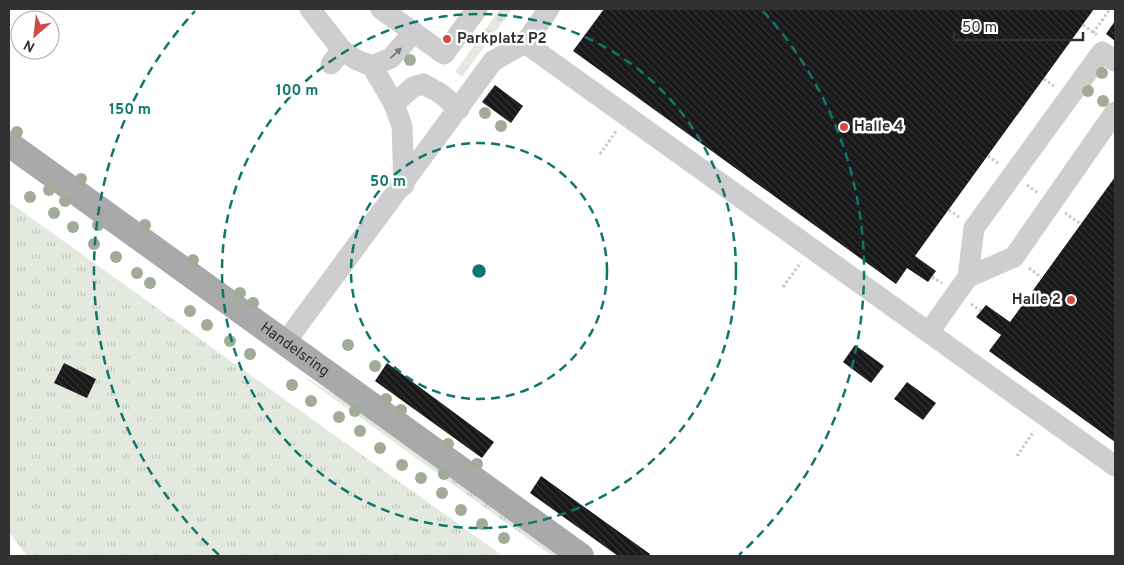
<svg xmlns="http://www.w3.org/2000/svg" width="1124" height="565" viewBox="0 0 1124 565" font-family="Overpass,sans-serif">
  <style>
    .grass { fill: url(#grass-tufts) }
    .building { fill: url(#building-back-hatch) }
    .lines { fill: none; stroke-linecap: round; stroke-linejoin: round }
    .path { stroke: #c8c8c8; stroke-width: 3; stroke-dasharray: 2.5 2.5; stroke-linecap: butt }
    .minor { stroke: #cecece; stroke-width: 21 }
    .major { stroke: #a9a9a9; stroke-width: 26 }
    .tree { fill: #a0ac98 }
    .oneway { fill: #787878 }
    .ring { fill: none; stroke: #0f766e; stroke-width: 2.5; stroke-dasharray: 9 6 }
    .poi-dot { fill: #d24a4a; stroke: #fff; stroke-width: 2 }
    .labels { text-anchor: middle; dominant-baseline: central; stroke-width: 5; stroke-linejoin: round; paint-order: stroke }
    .poi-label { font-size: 15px; font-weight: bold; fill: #313131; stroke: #fff; text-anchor: start }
    .street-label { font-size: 15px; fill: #313131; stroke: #fff }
    .centre { fill: #0f766e; stroke: #fff; stroke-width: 2.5 }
    .ring-label { font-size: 15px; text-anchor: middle; font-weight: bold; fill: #0f766e; stroke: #fff; stroke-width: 5; stroke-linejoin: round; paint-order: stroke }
  </style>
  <defs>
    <pattern id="grass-tufts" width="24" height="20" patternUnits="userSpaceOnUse" patternTransform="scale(1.25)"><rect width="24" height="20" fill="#e3e9de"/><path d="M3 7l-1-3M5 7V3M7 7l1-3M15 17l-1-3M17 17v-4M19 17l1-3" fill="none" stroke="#c3c8bf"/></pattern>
    <pattern id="building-back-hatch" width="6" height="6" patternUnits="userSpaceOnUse" patternTransform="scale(1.25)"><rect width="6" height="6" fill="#181818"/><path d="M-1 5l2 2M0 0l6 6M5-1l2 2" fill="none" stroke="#313131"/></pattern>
  </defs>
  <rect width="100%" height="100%" fill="#fff"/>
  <g class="grass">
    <path d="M500 9H512L462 77 455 72Z"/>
    <path d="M9 202 503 556H27L9 532Z"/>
    <path d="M301 375 339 397 566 556H552Z"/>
  </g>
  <g class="building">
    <path d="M604 9H1094L915 256 936 271 928 282 907 268 896 284 573 51Z"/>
    <path d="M1115 21V41L1106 34Z"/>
    <path d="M495 85 523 106 511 123 482 102Z"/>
    <path d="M1115 177V442L989 351 1001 335 976 317 986 305 1010 322Z"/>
    <path d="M855 345 884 366 871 383 843 362Z"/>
    <path d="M64 363 96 379 87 398 54 383Z"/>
    <path d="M387 363 494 442 482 458 375 381Z"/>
    <path d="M907 382 936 403 923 420 894 399Z"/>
    <path d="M541 476 650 554 649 556H618L530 493Z"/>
  </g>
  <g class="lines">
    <g class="path">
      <path d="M1083 25 1097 35"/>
      <path d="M1093 33 1110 9"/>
      <path d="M1044 79 1054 86"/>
      <path d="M600 154 617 130"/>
      <path d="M988 156 998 163"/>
      <path d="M1027 185 1038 193"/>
      <path d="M949 210 959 217"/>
      <path d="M1065 213 1081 224"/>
      <path d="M1029 268 1042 278"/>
      <path d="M932 277 942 283"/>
      <path d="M783 287 801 262"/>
      <path d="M971 304 981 311"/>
      <path d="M1017 456 1034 431"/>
    </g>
    <g class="minor">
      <path d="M310 9 342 50 357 60 372 66 394 104"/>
      <path d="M381 9 444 54 477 9"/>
      <path d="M525 43 1115 466"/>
      <path d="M331 64 342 50"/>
      <path d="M372 66 391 58 414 32"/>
      <path d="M404 185 402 126 394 104 413 87 423 84 440 93 459 109"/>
      <path d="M968 277 1014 257 1115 112"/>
      <path d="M929 332 968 277 974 228 1102 52 1115 61"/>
      <path d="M284 344 493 61 525 43 549 9"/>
    </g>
    <path class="major" id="s1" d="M9 144 581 556"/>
  </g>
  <g class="tree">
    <circle cx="410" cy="60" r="6"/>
    <circle cx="1102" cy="73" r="6"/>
    <circle cx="1088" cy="91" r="6"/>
    <circle cx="1103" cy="101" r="6"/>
    <circle cx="485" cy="113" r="6"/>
    <circle cx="501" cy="126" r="6"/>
    <circle cx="17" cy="132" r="6"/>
    <circle cx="81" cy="179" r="6"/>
    <circle cx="49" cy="190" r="6"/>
    <circle cx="30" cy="197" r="6"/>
    <circle cx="65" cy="201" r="6"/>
    <circle cx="54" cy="213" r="6"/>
    <circle cx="98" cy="225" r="6"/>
    <circle cx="145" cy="225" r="6"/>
    <circle cx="73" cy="227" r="6"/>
    <circle cx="94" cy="244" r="6"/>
    <circle cx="116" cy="257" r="6"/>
    <circle cx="193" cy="260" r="6"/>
    <circle cx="137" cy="273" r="6"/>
    <circle cx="150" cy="283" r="6"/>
    <circle cx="240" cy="293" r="6"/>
    <circle cx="253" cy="303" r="6"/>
    <circle cx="190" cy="311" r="6"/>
    <circle cx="207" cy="325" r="6"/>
    <circle cx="230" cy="341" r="6"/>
    <circle cx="348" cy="345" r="6"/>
    <circle cx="250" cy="354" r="6"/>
    <circle cx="375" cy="366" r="6"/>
    <circle cx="292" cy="385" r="6"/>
    <circle cx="386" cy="399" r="6"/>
    <circle cx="311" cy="401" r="6"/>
    <circle cx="401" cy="410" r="6"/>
    <circle cx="355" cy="411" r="6"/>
    <circle cx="339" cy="417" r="6"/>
    <circle cx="360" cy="431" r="6"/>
    <circle cx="448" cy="444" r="6"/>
    <circle cx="380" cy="448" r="6"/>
    <circle cx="477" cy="464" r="6"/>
    <circle cx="402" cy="465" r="6"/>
    <circle cx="444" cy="474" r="6"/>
    <circle cx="421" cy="478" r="6"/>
    <circle cx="442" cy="493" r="6"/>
    <circle cx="461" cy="510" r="6"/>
    <circle cx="482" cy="524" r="6"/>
    <circle cx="504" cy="538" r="6"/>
  </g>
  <defs><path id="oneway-solid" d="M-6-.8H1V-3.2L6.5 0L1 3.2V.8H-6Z" transform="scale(1.25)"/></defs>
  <use class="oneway" href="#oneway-solid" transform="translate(396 53) rotate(-43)"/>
  <g class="ring">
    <circle cx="479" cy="271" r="128"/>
    <circle cx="479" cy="271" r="257"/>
    <path d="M219 555A385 385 0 0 1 195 11M763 11A385 385 0 0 1 739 555"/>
  </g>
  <g class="poi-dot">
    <circle cx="447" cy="39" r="5"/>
    <circle cx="844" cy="127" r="5"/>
    <circle cx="1071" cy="300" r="5"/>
  </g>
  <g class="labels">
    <g class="poi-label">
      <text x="457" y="39">Parkplatz P2</text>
      <text x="854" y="127">Halle 4</text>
      <text x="1061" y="300" text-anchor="end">Halle 2</text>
    </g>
    <g class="street-label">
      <text stroke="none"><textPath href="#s1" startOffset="352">Handelsring</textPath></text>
    </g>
  </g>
  <circle cx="479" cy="271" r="8" class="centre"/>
  <g class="ring-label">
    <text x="297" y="95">100 m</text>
    <text x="130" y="114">150 m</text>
    <text x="388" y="186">50 m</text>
  </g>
  <rect width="1124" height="565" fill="none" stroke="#313131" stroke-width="20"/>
  <g transform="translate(35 35) rotate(208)"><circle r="24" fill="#ffffff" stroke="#adadad"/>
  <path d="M0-4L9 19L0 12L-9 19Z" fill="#d24a4a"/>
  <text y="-8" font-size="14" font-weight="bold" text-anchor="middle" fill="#313131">N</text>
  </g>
  <path d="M954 32v8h129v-8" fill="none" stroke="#313131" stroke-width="2.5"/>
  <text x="962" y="32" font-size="15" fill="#313131" stroke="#ffffff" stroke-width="4" paint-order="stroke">50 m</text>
</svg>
